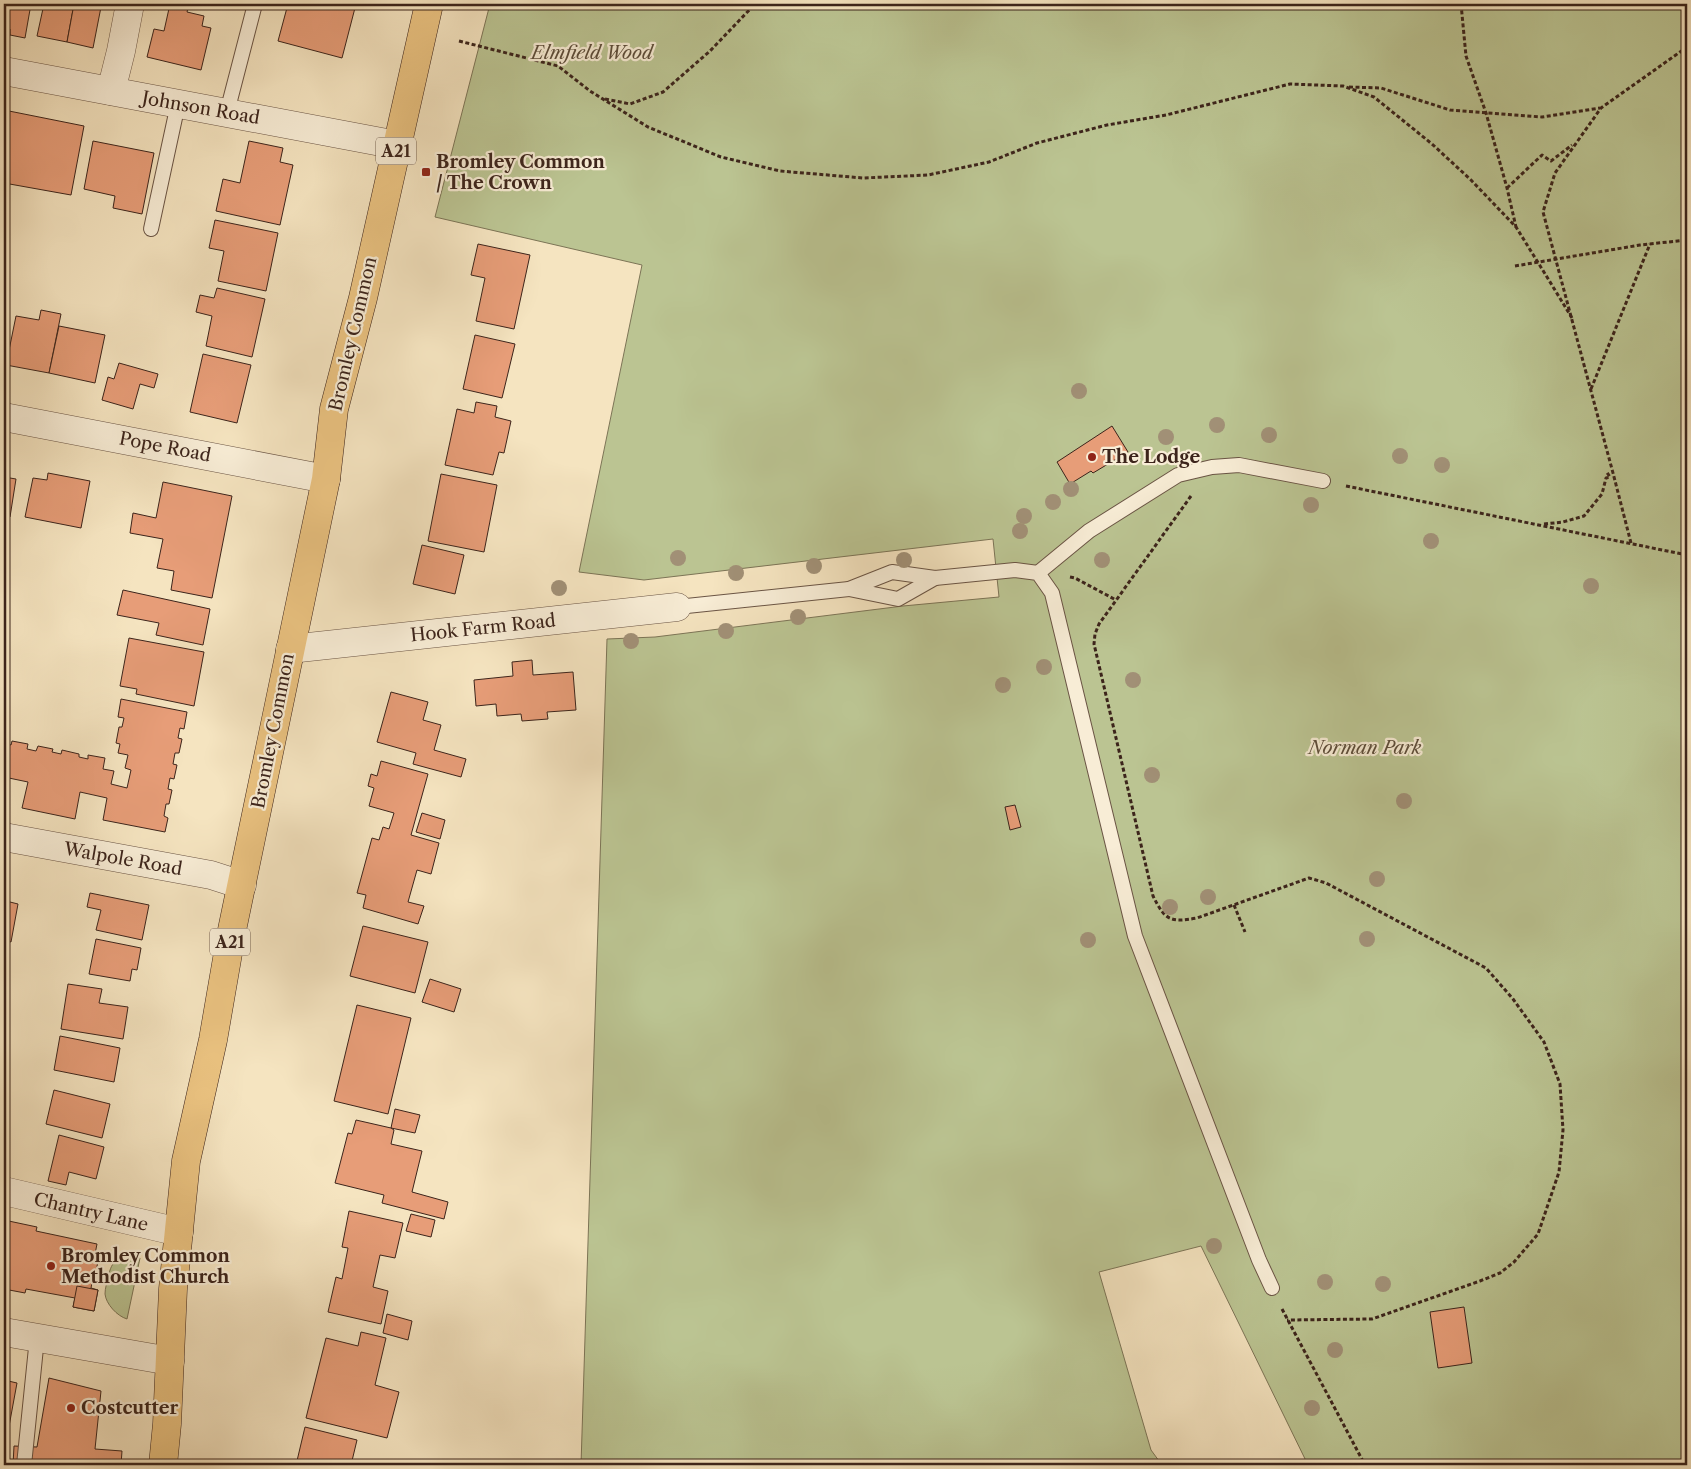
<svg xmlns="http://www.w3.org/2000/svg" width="1691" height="1469" viewBox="0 0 1691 1469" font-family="'Libre Caslon Text',serif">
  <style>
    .green { fill: #bbc492; stroke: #7c7456 }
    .building { fill: #e79d78; stroke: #3c241b }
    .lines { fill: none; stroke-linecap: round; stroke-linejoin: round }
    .service-casing { stroke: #6a5444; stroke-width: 16 }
    .minor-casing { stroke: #6a5444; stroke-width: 29 }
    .primary-casing { stroke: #3c241b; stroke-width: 29 }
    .path { stroke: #3c241b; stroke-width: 3; stroke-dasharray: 4 2.5; stroke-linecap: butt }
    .service { stroke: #f8edd6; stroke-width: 14 }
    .minor { stroke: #f8edd6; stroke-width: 28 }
    .primary { stroke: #eac280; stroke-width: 28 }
    .tree { fill: #a19076 }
    .poi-dot { fill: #8f2418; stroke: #f8edd6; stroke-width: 2 }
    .labels { text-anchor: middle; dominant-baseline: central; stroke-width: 4.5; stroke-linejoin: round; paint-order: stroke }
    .shield { fill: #f8edd6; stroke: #746053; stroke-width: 1 }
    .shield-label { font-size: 16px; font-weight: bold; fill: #3c241b }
    .park-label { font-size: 18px; font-style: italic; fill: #5c4c39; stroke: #f8edd6 }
    .street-label { font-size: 18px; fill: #3c241b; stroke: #f8edd6 }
    .poi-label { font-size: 18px; font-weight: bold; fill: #3c241b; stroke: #f8edd6; text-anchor: start }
  </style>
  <rect width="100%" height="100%" fill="#f5e4c0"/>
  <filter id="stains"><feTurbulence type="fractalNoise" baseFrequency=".004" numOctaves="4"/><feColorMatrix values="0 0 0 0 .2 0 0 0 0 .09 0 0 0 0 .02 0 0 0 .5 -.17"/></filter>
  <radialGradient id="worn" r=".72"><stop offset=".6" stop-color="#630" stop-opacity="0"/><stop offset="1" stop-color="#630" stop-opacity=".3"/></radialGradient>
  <g class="green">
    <path d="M490 4H1687V1465H1308L1201 1246 1099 1272 1151 1450 1162 1465H581L607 639 655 637 903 606 999 597 993 539 644 580 579 572 642 265 435 217Z"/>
    <path d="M135 1256 140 1258 127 1319C117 1316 106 1304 105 1294 105 1288 107 1283 108 1278 109 1273 111 1264 116 1261 121 1257 129 1257 135 1256Z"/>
  </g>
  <g class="building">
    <path d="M5 4H31L25 38 10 35V29L4 28Z"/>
    <path d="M44 4H74L67 42 37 36Z"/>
    <path d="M74 4H98L97 6 101 7 93 48 67 42Z"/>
    <path d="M170 4H189L187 12 204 16 202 26 211 28 201 70 147 57 154 29 164 31Z"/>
    <path d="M288 4H356L342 58 278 41Z"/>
    <path d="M4 110 84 126 71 195 4 183Z"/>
    <path d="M93 141 154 153 142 214 113 208 115 196 84 189Z"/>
    <path d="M249 141 283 148 280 162 293 165 280 225 216 211 223 179 240 183Z"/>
    <path d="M215 220 278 233 266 291 218 281 224 251 209 248Z"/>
    <path d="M478 244 530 255 514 329 476 321 485 278 471 275Z"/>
    <path d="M217 288 265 299 252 357 206 346 212 316 196 312 200 295 214 298Z"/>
    <path d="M41 310 61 314 49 373 6 365 16 316 39 320Z"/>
    <path d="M59 326 105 335 95 383 49 373Z"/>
    <path d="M475 335 515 344 502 398 463 389Z"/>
    <path d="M203 354 251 365 237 423 190 412Z"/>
    <path d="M119 363 158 374 154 388 140 384 133 409 102 400 108 377 114 379Z"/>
    <path d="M476 402 497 406 495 417 511 421 504 453 499 452 493 475 445 465 457 409 474 413Z"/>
    <path d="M1112 426 1128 452 1093 473 1091 471 1070 484 1057 462Z"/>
    <path d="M48 473 90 481 81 528 25 517 33 478 47 480Z"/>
    <path d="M441 474 497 485 484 552 428 541Z"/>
    <path d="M4 477 16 479 10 517 4 516Z"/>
    <path d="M163 482 232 496 212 598 171 590 174 571 157 568 163 539 130 533 133 513 156 518Z"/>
    <path d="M422 545 464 555 455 594 413 584Z"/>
    <path d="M123 590 210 609 203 645 156 635 159 623 117 615Z"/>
    <path d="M129 638 204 652 194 706 136 694 137 689 120 686Z"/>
    <path d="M532 660 533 675 573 672 576 710 547 712 548 719 522 721 521 714 497 716 496 704 476 706 474 680 513 676 512 662Z"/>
    <path d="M391 692 428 702 423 720 441 725 434 750 466 759 461 777 413 764 416 753 377 742Z"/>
    <path d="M121 699 187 712 184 729 180 728 178 738 182 739 179 753H175L173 764 177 765 174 779 170 778 168 789 172 790 169 804H166L164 816 168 818 165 832 103 820 107 798 80 792 75 819 22 808 28 782 4 777V743L11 745 12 741 28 744 27 749 36 751 38 746 53 749 52 752 61 754 62 750 79 754V757L88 759V755L105 758 103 769 114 771 111 784 127 788 131 770 125 768 128 755 118 753 120 744 116 743 119 727H122L124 718 118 717Z"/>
    <path d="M381 761 428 774 411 835 439 843 431 874 417 870 408 902 424 906 418 924 363 908 366 895 357 893 372 838 379 840 383 827 389 829 394 813 369 806 374 788 368 786 371 774 377 776Z"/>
    <path d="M1015 805 1021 827 1010 830 1005 807Z"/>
    <path d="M422 813 445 820 440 839 416 832Z"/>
    <path d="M90 893 149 905 142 940 96 930 101 910 87 907Z"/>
    <path d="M4 896 7 897 6 901 18 904 11 942 4 940Z"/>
    <path d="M363 926 428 942 415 993 350 976Z"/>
    <path d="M96 939 141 948 137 970 132 969 130 981 89 974Z"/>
    <path d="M430 979 461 989 454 1012 422 1002Z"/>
    <path d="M68 984 102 989 99 1003 128 1007 123 1039 61 1029Z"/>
    <path d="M357 1005 411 1018 388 1114 334 1101Z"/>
    <path d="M60 1036 120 1048 114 1082 54 1070Z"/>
    <path d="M54 1090 110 1104 102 1138 46 1124Z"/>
    <path d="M395 1109 420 1115 415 1133 391 1128Z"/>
    <path d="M356 1120 391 1128 394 1130 391 1144 422 1151 412 1192 448 1202 444 1219 382 1203 384 1195 335 1183 348 1133 352 1134Z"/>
    <path d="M59 1135 104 1147 96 1179 69 1172 66 1185 48 1181Z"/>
    <path d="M349 1211 403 1223 395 1258 380 1255 373 1287 388 1291 381 1324 328 1312 336 1277 342 1279 348 1248 342 1247Z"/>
    <path d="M411 1214 435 1220 431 1237 406 1231Z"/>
    <path d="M4 1220 37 1227 36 1231 97 1244 94 1259 98 1261 95 1277H93L91 1288 98 1290 94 1311 73 1307 75 1298 26 1289 25 1293 4 1289Z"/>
    <path d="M77 1286 98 1290 94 1311 73 1307Z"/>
    <path d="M1464 1307 1472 1363 1438 1368 1430 1312Z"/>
    <path d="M387 1314 412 1321 408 1340 383 1333Z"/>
    <path d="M361 1332 386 1338 375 1385 399 1392 387 1438 306 1418 326 1338 358 1346Z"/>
    <path d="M49 1378 101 1391 95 1449 122 1451 121 1465H13L14 1446 37 1447Z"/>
    <path d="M4 1380 17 1383 5 1448 4 1447Z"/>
    <path d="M305 1427 357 1440 351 1465H296Z"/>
  </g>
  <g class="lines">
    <defs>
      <g id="service">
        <path d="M227 112 255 4"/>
        <path d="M151 229 178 104"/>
        <path d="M1038 573 1089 531 1178 475 1212 467 1239 465 1323 481"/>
        <path d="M849 589 898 599 935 578"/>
        <path d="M677 607 849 589 892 572 935 578 1015 570 1038 573 1052 593 1135 936 1259 1260 1272 1288"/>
        <path d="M24 1465 37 1338"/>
      </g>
      <g id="minor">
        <path d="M4 71 397 145"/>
        <path d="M111 91 121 51 130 4"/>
        <path d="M4 417 326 479"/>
        <path d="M290 649 677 607"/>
        <path d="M4 837 211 875 242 885"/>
        <path d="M4 1191 179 1232"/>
        <path d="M4 1332 170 1361"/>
      </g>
      <path id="primary" d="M163 1465 167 1424 173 1289 186 1161 213 1040 232 930 326 479 334 409 363 298 429 4"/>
    </defs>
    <use href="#service" class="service-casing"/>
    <use href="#minor" class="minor-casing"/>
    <use href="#primary" class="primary-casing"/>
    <g class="path">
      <path d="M1461 4 1466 56 1486 113 1507 188 1516 227"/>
      <path d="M459 41 558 66 590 91 648 127 721 157 780 171 863 178 928 175 989 162 1037 143 1107 125 1166 115 1290 84 1343 86 1374 97 1432 144 1471 180 1516 227 1547 277 1572 318"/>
      <path d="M1349 87 1381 88 1450 110 1542 117 1600 108"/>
      <path d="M605 99 630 104 663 92 710 51 755 4"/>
      <path d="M1507 188 1542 155 1551 161 1572 145"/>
      <path d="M1515 266 1640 245 1687 240"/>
      <path d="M1591 389 1650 244"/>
      <path d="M1346 486 1687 555"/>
      <path d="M1191 496 1099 624 1095 634 1094 644 1153 896C1165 920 1170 923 1197 918L1309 878 1326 883 1486 968 1513 999 1544 1042 1560 1084 1563 1130 1559 1172 1538 1234 1514 1262 1500 1273 1480 1281 1372 1319 1287 1320"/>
      <path d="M1544 524 1563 522 1584 516 1602 494 1606 478 1610 477 1606 471"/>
      <path d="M1631 543 1613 473 1543 212 1555 173 1601 108 1687 47"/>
      <path d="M1070 577 1075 578 1116 600"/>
      <path d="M1234 905 1245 932"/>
      <path d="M1282 1309 1365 1465"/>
    </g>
    <use href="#service" class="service"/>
    <use href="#minor" class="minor"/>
    <use href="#primary" class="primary"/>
  </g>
  <g class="tree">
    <circle cx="1079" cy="391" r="8"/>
    <circle cx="1217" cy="425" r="8"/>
    <circle cx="1269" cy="435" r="8"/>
    <circle cx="1166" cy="437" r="8"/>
    <circle cx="1400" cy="456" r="8"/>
    <circle cx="1442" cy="465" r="8"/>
    <circle cx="1071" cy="489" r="8"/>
    <circle cx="1053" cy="502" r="8"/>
    <circle cx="1311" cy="505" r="8"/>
    <circle cx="1024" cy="516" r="8"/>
    <circle cx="1020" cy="531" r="8"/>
    <circle cx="1431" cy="541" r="8"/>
    <circle cx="678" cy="558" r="8"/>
    <circle cx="904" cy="560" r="8"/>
    <circle cx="1102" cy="560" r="8"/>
    <circle cx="814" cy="566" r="8"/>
    <circle cx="736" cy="573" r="8"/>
    <circle cx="1591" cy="586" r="8"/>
    <circle cx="559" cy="588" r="8"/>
    <circle cx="798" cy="617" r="8"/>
    <circle cx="726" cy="631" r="8"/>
    <circle cx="631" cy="641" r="8"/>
    <circle cx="1044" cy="667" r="8"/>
    <circle cx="1133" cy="680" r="8"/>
    <circle cx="1003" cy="685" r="8"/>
    <circle cx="1152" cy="775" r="8"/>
    <circle cx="1404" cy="801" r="8"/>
    <circle cx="1377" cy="879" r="8"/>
    <circle cx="1208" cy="897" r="8"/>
    <circle cx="1170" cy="907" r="8"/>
    <circle cx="1367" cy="939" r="8"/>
    <circle cx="1088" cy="940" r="8"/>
    <circle cx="1214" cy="1246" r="8"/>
    <circle cx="1325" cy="1282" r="8"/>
    <circle cx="1383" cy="1284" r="8"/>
    <circle cx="1335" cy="1350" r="8"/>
    <circle cx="1312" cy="1408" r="8"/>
  </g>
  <g class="poi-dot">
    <rect x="421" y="167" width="10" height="10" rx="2.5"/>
    <circle cx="1092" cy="457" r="5"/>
    <circle cx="51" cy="1266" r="5"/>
    <circle cx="71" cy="1408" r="5"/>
  </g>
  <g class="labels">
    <g class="shield">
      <rect x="376" y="137.5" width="40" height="27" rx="4"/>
      <rect x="210" y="928.5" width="40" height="27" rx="4"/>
    </g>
    <g class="shield-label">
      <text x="396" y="151">A21</text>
      <text x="230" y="942">A21</text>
    </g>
    <g class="park-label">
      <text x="592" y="53">Elmfield Wood</text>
      <text x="1365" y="748">Norman Park</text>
    </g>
    <g class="street-label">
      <text transform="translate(201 108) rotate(10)">Johnson Road</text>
      <text transform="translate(353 334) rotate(-77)">Bromley Common</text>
      <text transform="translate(165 447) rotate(11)">Pope Road</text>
      <text transform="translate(483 628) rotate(-6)">Hook Farm Road</text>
      <text transform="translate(273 731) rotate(-79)">Bromley Common</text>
      <text transform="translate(123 859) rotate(10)">Walpole Road</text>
      <text transform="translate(91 1212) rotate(13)">Chantry Lane</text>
    </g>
    <g class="poi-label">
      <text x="436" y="162">Bromley Common<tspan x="436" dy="21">/ The Crown</tspan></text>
      <text x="1102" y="457">The Lodge</text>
      <text x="61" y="1256">Bromley Common<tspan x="61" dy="21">Methodist Church</tspan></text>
      <text x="81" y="1408">Costcutter</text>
    </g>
  </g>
  <rect width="1691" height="1469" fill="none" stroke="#f5e4c0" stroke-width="20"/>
  <rect x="5" y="5" width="1681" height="1459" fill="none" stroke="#3c241b" stroke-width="2.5"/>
  <rect x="10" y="10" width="1671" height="1449" fill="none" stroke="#3c241b"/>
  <rect width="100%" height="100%" filter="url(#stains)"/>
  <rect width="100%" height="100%" fill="url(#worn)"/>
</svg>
